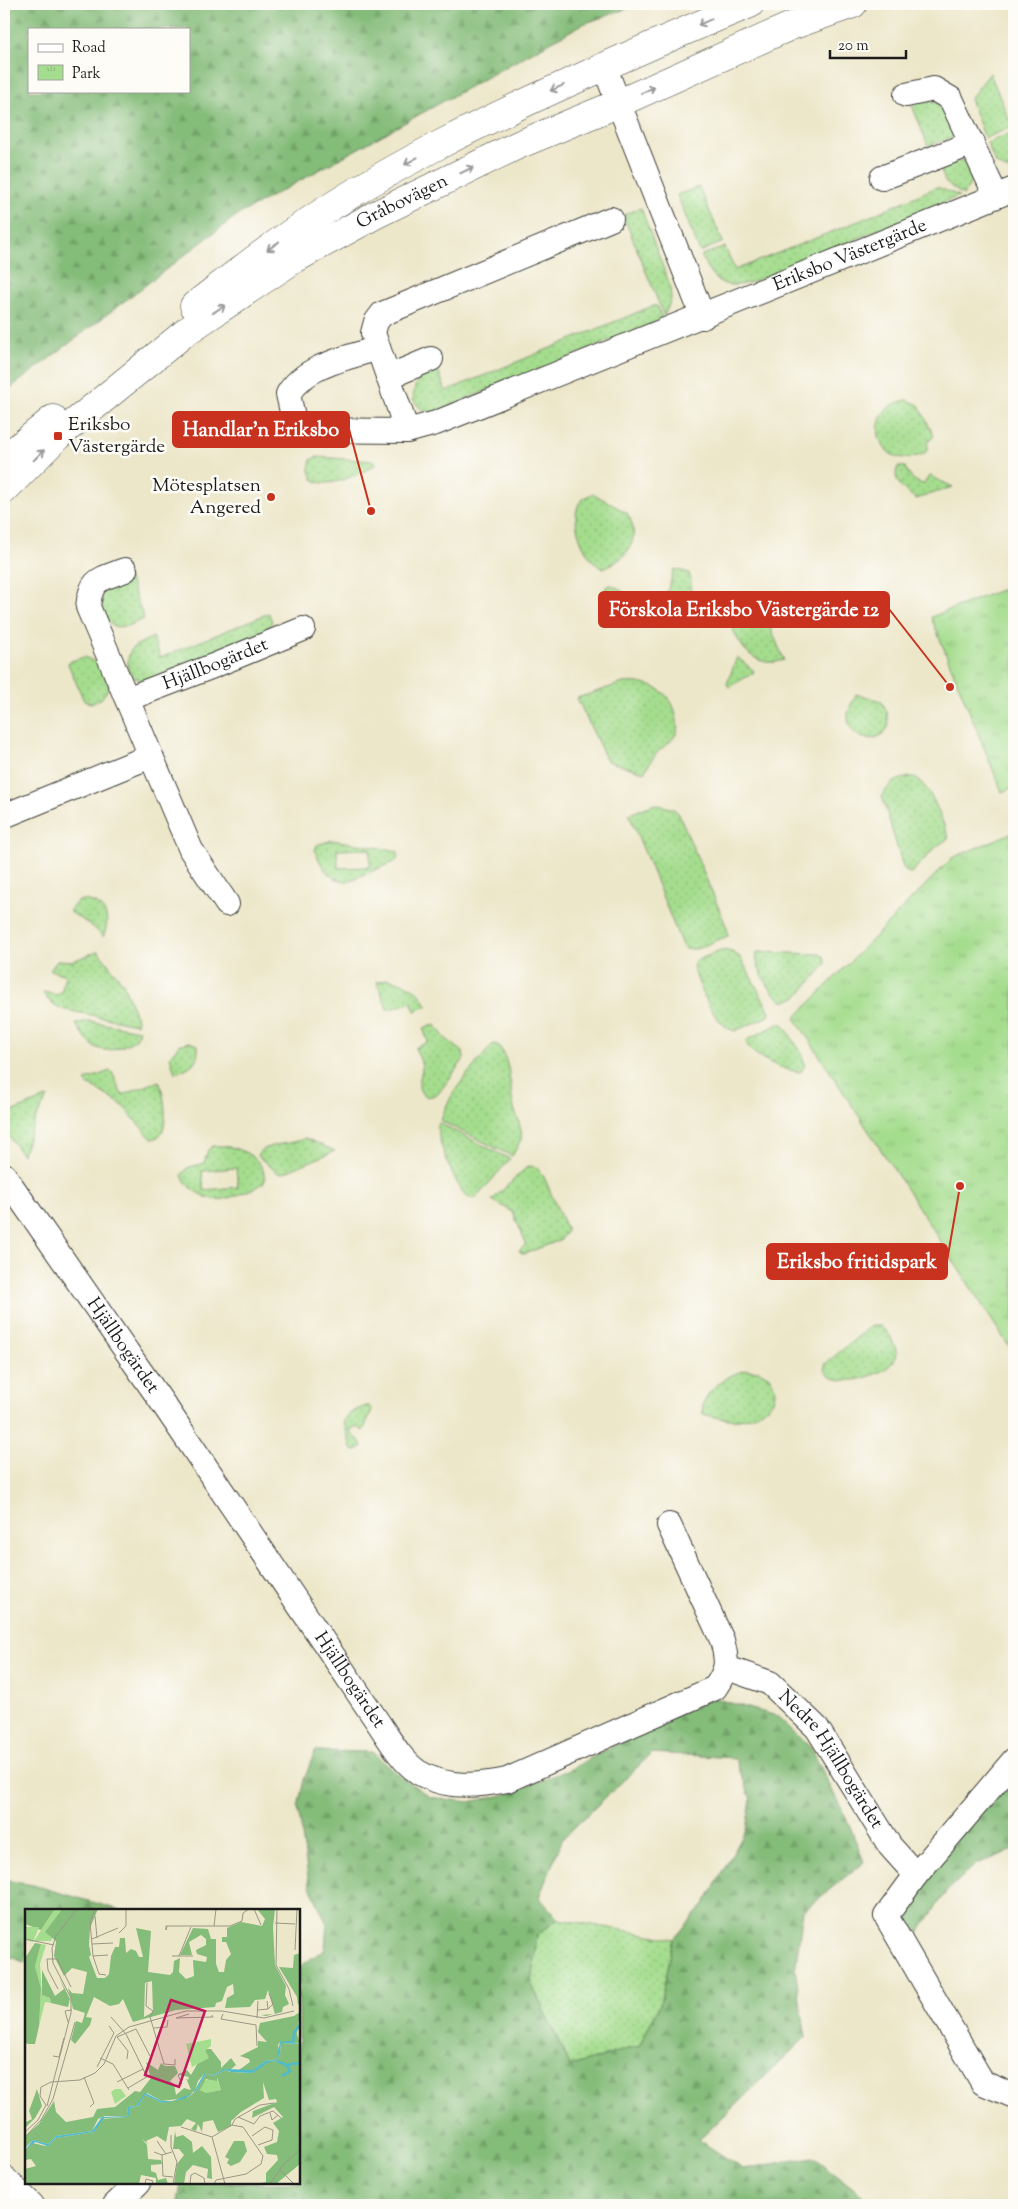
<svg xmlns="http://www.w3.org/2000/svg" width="1018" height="2209" viewBox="0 0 1018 2209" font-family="'Sorts Mill Goudy',serif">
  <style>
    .grass { fill: url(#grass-dots); stroke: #607c55; fill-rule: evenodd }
    .forest { fill: url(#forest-firs); stroke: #506c4a; fill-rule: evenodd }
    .park { fill: url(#park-tufts); stroke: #607c55 }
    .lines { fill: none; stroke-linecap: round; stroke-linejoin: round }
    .minor-casing { stroke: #3b3a36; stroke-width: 26 }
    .secondary-casing { stroke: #3b3a36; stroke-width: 29 }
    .minor { stroke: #fff; stroke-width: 24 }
    .secondary { stroke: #fff; stroke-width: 28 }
    .oneway { stroke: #999 }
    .poi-dot { fill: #c8321e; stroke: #fdfcf7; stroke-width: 2 }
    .labels { text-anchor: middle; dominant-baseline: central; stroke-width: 5; stroke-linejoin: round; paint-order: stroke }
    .street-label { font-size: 19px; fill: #1c1c1c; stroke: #fdfcf7 }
    .poi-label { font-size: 19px; fill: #1c1c1c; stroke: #fdfcf7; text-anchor: start }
    .inset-river { fill: none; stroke: #4fbacb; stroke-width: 2.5 }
    .inset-road { fill: none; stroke: #999684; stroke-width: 1 }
    .view { fill: #c2185b; fill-opacity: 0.15; stroke: #c2185b; stroke-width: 2.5 }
    .inset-edge { fill: none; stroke: #1c1c1c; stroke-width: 2.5 }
    .leader { fill: none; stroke: #c8321e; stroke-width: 2 }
    .callout-dot { fill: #c8321e; stroke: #fdfcf7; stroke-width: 2 }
    .callout { fill: #c8321e; stroke: #c8321e; stroke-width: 2 }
    .callout-label { font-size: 20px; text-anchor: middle; font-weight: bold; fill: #fff }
  </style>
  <defs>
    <pattern id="grass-dots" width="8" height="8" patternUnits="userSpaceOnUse" patternTransform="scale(1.25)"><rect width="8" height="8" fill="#a5dd8e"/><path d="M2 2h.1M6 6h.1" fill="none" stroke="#8dbd7a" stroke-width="1.8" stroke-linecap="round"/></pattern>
    <pattern id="forest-firs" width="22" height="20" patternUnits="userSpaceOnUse" patternTransform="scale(1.25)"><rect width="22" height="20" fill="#84bc79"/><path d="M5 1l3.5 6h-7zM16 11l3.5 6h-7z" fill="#71a168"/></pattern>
    <pattern id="park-tufts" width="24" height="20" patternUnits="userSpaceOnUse" patternTransform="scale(1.25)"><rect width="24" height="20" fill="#a5dd8e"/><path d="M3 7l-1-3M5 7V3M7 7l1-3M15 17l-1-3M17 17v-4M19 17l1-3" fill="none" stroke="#8dbd7a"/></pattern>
  </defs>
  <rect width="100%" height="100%" fill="#fdfcf7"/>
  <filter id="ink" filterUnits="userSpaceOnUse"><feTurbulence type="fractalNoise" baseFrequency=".02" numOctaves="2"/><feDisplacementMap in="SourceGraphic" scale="10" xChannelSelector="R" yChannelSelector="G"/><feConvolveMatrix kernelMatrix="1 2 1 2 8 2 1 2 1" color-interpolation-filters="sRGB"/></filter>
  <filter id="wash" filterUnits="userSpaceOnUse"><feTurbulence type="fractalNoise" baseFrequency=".0096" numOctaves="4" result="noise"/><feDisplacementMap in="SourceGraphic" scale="20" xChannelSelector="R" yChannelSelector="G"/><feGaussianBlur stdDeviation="1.12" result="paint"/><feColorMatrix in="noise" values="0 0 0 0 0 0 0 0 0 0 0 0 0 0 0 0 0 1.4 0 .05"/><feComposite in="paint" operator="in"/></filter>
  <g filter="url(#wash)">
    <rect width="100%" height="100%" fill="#ede7ca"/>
    <g class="grass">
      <path d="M990 73 1012 127 985 138 970 99Z"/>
      <path d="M927 100 943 105 955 134 951 138 928 146 912 105Z"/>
      <path d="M1013 132 1014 172H1012L996 164 987 143Z"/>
      <path d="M961 160C979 171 973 180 963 195L945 182 939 163Z"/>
      <path d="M699 187 723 242 700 252 677 195Z"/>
      <path d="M937 187 959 196 758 280C728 290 715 287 702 257V255L725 247 735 270 859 221Z"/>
      <path d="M641 208 670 286 671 300 664 316 623 215Z"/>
      <path d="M653 306H657L662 318 656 322 434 412 422 410 414 401C411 386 422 369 438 370L446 391Z"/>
      <path d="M907 400 919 405 934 436 927 443 928 448 925 453C876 477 859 407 907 400Z"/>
      <path d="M316 457 374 461 376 464C363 473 325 491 313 479L309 468 311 460Z"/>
      <path d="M898 467H905C909 475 912 481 923 484L930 476 953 487 916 499C905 491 891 481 898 467Z"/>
      <path d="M594 494 627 513C642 537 629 559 603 568 584 563 558 500 594 494Z"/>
      <path d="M674 569 689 573C699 605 671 609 647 619V604L664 598 670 584Z"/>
      <path d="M128 576 144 619 127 626 114 627C104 619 99 604 103 592Z"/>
      <path d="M610 585C624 588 626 600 641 604L639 621C620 623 608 609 605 591L606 587Z"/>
      <path d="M739 601 743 602 747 611 754 608 762 626 769 624 784 660C751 671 735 640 727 613L732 605Z"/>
      <path d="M269 613 272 622 268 629 154 678C132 684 123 673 130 651L135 646 153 637 160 658Z"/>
      <path d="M84 657 100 664 109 688 101 699 91 703 84 701 68 664 71 661Z"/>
      <path d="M737 657 754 671 753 673 729 687 727 684Z"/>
      <path d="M623 683C647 681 671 689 676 715 677 721 679 729 676 734 672 742 663 746 657 753 652 758 649 766 644 772L607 761 577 698Z"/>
      <path d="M856 694 881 701 887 711 889 725C880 747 848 741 848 716 847 711 854 700 856 694Z"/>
      <path d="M914 777C934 790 940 817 949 838L937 846 911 873 907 872 903 867 882 796C891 782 897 778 914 777Z"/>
      <path d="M655 804 674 809 679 814 727 928 728 936 696 949H685L682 945 629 814Z"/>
      <path d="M332 840 393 850 398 852V857L396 861 349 881C329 882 321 866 315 850L317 845ZM370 849V867L338 868 337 850Z"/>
      <path d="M82 900C105 902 112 917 103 937L93 927 69 911 77 902Z"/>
      <path d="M723 950 732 952 740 957 770 1012 769 1016 735 1031C713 1025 700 987 693 967L695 961Z"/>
      <path d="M98 951 123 983 137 1019 136 1024 66 1010C56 1007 47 1001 43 992L57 995 62 991 65 975 50 970 58 960 73 961Z"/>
      <path d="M760 952 818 954 824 956 826 964 798 996 784 1002C773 996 753 966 757 953Z"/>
      <path d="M388 979C405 983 420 988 427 1006L415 1011 411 1002 388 1010 377 982Z"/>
      <path d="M88 1021 139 1030 136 1039C107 1057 93 1054 76 1024Z"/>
      <path d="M778 1024H783L801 1052 805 1065 801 1072C786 1071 752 1058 746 1042L747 1040Z"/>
      <path d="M435 1025 445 1038 463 1052 464 1059 438 1094 428 1097C413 1090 421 1080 422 1068 422 1062 417 1053 415 1048L428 1042 423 1028Z"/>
      <path d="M189 1042 198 1045C199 1064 191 1067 175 1073L170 1057 179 1045Z"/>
      <path d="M493 1044 498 1045C512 1063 509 1088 514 1108 517 1118 523 1129 521 1139 519 1144 515 1151 512 1156L441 1121C448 1092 475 1066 493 1044Z"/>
      <path d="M110 1071 112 1072 122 1095 159 1081C164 1094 173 1136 152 1139L149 1136 121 1104 86 1083V1080Z"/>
      <path d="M48 1097 36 1118 22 1155 4 1129V1115Z"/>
      <path d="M439 1123 510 1159 475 1199 467 1197C454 1183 439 1145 437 1125Z"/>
      <path d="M305 1138 335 1151 283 1173H278L258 1156 260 1151C278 1141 289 1146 305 1138Z"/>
      <path d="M213 1146C234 1144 269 1157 264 1183 253 1189 237 1196 224 1199 209 1202 187 1190 182 1175L187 1168 204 1163 208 1150ZM236 1168 238 1187 204 1190 202 1171Z"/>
      <path d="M528 1166 536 1167 544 1177 567 1231 560 1240 524 1254 519 1251 526 1244 513 1212 492 1200Z"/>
      <path d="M871 1326H880L890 1335 897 1353C894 1378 821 1394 825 1364Z"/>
      <path d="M747 1370 759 1371 770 1377C786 1401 760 1417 738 1419 727 1420 715 1417 703 1414 699 1393 729 1373 747 1370Z"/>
      <path d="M366 1406H369L372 1410 363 1431 357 1426 350 1430 353 1436 359 1440 362 1446 359 1450 354 1451 351 1448 343 1420 352 1412Z"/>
      <path d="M558 1919 674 1939 660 2004 639 2046 570 2066 531 1983 537 1935Z"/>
    </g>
    <g class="forest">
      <path d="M4 4H640L583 24 236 216 4 393ZM29 29H189V91H29Z"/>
      <path d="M713 1698 777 1716 811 1748 849 1824 864 1862 803 1911 795 1970 806 2037 699 2140 743 2169 813 2157 866 2198 872 2205H180L178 2201 181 2183H299V1967L325 1949 327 1924 309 1884 298 1807 304 1780 315 1751 372 1752 401 1777 430 1797 469 1802 504 1795 571 1769 637 1733ZM652 1753 735 1758 751 1799 746 1830 705 1903 674 1939 660 2004 639 2046 570 2066 531 1983 537 1935 558 1919 539 1897 563 1838Z"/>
      <path d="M1014 1772V1850L976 1864 947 1891 915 1938 900 1920 952 1845Z"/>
      <path d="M4 1880 33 1885 120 1910H26V1963L4 1954Z"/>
    </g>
    <g class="park">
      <path d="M1003 589 1014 617V787L1002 792 931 617Z"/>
      <path d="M1014 832V1354L795 1018 952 858Z"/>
    </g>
  </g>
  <g filter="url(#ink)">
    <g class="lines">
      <defs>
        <g id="minor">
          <path d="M604 66 703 317"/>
          <path d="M906 95 934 89 951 99 996 196"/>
          <path d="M882 178 973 143"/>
          <path id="s1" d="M378 348C348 358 305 365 288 394L296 430 407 431 436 423 1014 189"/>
          <path d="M388 377 431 359"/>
          <path d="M407 431 373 333 376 322 382 314 611 219"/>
          <path id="s2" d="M127 699 213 666 303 629"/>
          <path d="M151 756 191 850 227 904"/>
          <path d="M4 816 151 756 88 607C91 578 99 580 125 570"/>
          <path id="s3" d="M4 1175 166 1408 375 1718C387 1735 400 1760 418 1772 445 1789 478 1786 507 1780L715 1688C728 1669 728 1663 722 1640L669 1525"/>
          <path id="s4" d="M727 1668 770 1683 817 1728 890 1846 916 1875"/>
          <path d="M1014 1760 916 1875 886 1916 983 2083 1014 2096"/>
          <path d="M4 2178 32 2205"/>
          <path d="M115 2205 138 2183"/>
        </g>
        <g id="secondary">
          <path d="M194 306C230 278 265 250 303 225 389 167 483 121 577 79 634 53 692 27 750 4"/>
          <path d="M4 459 53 419"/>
          <path id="s5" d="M4 490 58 436 187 331 293 260 375 215 518 145 617 104 791 26 853 4"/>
        </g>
      </defs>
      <use href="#minor" class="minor-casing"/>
      <use href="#secondary" class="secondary-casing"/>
      <use href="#minor" class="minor"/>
      <use href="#secondary" class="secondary"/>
    </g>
    <defs><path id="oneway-shaft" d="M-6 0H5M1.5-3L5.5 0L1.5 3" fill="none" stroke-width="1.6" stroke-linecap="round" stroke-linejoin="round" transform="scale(1.25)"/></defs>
    <g class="oneway">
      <use href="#oneway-shaft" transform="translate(705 22) rotate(156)"/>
      <use href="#oneway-shaft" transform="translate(557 88) rotate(156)"/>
      <use href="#oneway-shaft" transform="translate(648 90) rotate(-24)"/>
      <use href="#oneway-shaft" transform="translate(411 161) rotate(151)"/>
      <use href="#oneway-shaft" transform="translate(467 170) rotate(-26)"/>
      <use href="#oneway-shaft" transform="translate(273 246) rotate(144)"/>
      <use href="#oneway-shaft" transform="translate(219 309) rotate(-34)"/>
      <use href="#oneway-shaft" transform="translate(39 455) rotate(-45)"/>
    </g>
  </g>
  <g class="poi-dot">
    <rect x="53" y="431" width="10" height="10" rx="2.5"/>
    <circle cx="271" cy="497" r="5"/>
  </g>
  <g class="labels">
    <g class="street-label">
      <text stroke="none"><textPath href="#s5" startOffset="494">Gråbovägen</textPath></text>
      <text stroke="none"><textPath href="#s1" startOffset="728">Eriksbo Västergärde</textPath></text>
      <text stroke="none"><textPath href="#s2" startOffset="95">Hjällbogärdet</textPath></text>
      <text stroke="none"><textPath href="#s3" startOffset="208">Hjällbogärdet</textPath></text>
      <text stroke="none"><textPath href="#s3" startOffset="612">Hjällbogärdet</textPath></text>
      <text stroke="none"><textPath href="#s4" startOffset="144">Nedre Hjällbogärdet</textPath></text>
    </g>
    <g class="poi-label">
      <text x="68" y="425">Eriksbo<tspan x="68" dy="22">Västergärde</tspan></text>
      <text x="261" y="486" text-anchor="end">Mötesplatsen<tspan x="261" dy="22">Angered</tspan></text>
    </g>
  </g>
  <g transform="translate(25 1909)">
    <rect width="275" height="275" fill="#ede7ca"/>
    <path d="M30 0H37L20 23 28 27 26 32H9ZM16 35 21 36 15 55 17 86 25 89 26 94 20 93 14 117 16 79 10 57ZM191 167 196 181 181 184 175 181 179 172ZM90 180H96L101 187 90 195 86 183Z" fill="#a5dd8e"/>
    <path d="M3 0H30L16 21 0 15V3ZM37 0H73L65 19 64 36 66 46 64 48 72 69H80L84 65 86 47 90 38H94L95 29H100L101 44 106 40 111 42 114 48H118L111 19 126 22 123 63 145 66 148 63 149 52 155 49 154 63 161 70 169 67 168 51 181 53 182 48 172 45 171 41 181 36V30L176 26 164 33 167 46H155L168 19 183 20 186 30H191V55L194 63H199L201 51 206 45 201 33H197V28H202V19L216 13 237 17 240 10 232 0H250L248 18 250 56 261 77 260 86 264 95 258 98 257 103 241 107 236 106 250 105 243 81 240 90 230 91 225 98 200 99 202 89 209 85 208 75 202 78 197 92 191 94 190 98 151 101 108 113 98 90 94 95 85 97 69 88 61 108 67 109 65 116 50 135 46 131 51 112 57 114 60 104 48 100 43 79 47 84 58 85 62 63 47 59 39 67 29 47 31 32 20 23ZM127 72 128 103 119 108 120 74ZM10 34 16 35 10 57 16 79 14 117 10 135H4L0 134V49ZM275 44V94L273 96 272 88 254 58 268 59 269 46ZM17 61 30 87 39 80 34 68 45 90 43 98 26 94 25 89 17 86ZM275 103 272 125 275 134 255 133 253 136 254 144 251 151 240 152 227 162H206L201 160 188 166 179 165 173 172 170 181 162 189 171 182 181 165 188 167 201 161 205 163 227 164 241 153 251 152 255 144 256 134 275 135V255L251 275H231L241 273V264L253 251 252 246 242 245 239 238 252 233 254 222 248 214 258 208 249 198 227 209 228 202 252 193 251 190 244 191 238 173 239 189 216 203 206 212V217L193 223 188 211 178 213 177 223 173 215 171 222 166 220 171 214 162 210 156 217 144 218 141 233 132 227 121 232 123 235 117 230 122 236 123 250 136 251 137 255 126 256V262L131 264 133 271 141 269 143 275H131V269L116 266 114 275H0V260L11 257 6 250 0 251V241L8 234 20 237 25 235 31 229 69 223 76 210 101 208 104 200 113 197 120 186 138 194 160 189 137 192 122 184 111 197 103 198 102 207H80L73 210 67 222 31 227 23 235 8 231 0 239V227L14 215 29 192 31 203 41 213 68 208 72 200 90 198 110 182 115 183 126 169 121 153 133 161 136 154 140 157H150L153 164 145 172 149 175 151 186 159 179 166 181 161 169 163 171 164 168 154 166 162 161 166 166 181 140H186L196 153V159L206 149 211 156 205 161H214L225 153 224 150 215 147 233 138V132L242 133 233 123 235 114 269 107ZM192 168 196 181 181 184 175 181 181 170 192 172ZM12 180 17 197 10 209 0 219 1 213 7 210 4 202ZM150 222 151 228 158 226 167 233 168 244 177 237 186 248 187 270 182 269 183 260 168 256 161 263 159 275H149L152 255 159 246 154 240H148ZM209 232H219L222 242 215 253 206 257 202 254 204 250 200 248Z" fill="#84bc79" fill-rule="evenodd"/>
    <path d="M186 130V137L180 141 184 149 167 158 161 135Z" fill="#a5dd8e"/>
    <path d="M0 15 2 18H14L8 33 0 31Z" fill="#a5dd8e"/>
    <path d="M255 133 264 132 275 135 256 134 255 144 251 152 241 154 237 158 227 164 206 163 201 161 188 167 181 165 171 182 159 190 138 194 120 186 113 197 104 200V206L101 208 79 209 69 223 31 229 23 237 10 233 0 241 8 231 23 235 31 227 67 222 77 208 102 207 103 198 111 197 120 184 137 192H148L168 184 179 165 188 166 200 160 228 161 240 152 251 151Z" fill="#4fbacb"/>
    <path class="inset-river" d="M268 133 269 124 275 116M252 152 261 156 275 154M257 167 265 162 262 157"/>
    <path class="inset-road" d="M70 0 65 13 68 47 74 65 81 66M229 0 236 16M252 0 251 56 264 80 268 97M70 7 72 29M250 14 270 15M142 17 141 21V17H205L217 12 218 4 224 0M189 17 191 0M94 24 101 17V0M0 30 29 36M67 30 93 19M67 35 88 34M270 41 272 0M68 47 83 46M147 47H168M154 47 166 18M122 74 121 97 128 102 125 108 139 155 150 156V150M33 80 23 61 22 50H32L46 78M243 100 248 95 244 84M233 101 243 100 242 92M164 105 151 109 188 108 187 106M198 105 196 110 231 116 232 137M86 108 101 125 122 168M232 109 233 92M43 113 40 102 47 101M129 119 142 118 143 111M28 147 34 148 39 129M75 149 88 155 104 181M102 150 103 142 92 128 111 120 125 147M72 158 89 124 84 117M59 168 69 194 65 198M92 173 118 160M157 175 153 166 161 162M103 179 125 166M22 197 46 104V89L28 54 27 39 31 27 52 0M245 204 247 211 253 206M213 208 229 215 235 207 248 202 256 209M207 216 210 210 235 196 249 194M156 218 187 228M0 223 13 211 21 196 15 187 16 178 26 173 55 171 70 164 79 155 91 127 104 118 161 102H197L239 109 269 102M146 226V238L152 253 148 275M227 227 240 218 248 221 247 231 233 236M0 228 16 211 28 190 50 113M187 228 207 216 218 218 238 247 236 255 221 265 191 271 189 275M187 228 200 275M132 232 141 245M129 243 137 246 147 243M137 246 138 267 148 268M254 260 269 275M120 275 121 270 128 272 127 275M165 275 166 266 170 264 179 269 180 275M245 275 258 256 275 241"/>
    <path class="view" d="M146 91 180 102 154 178 120 166Z"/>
    <rect width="275" height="275" class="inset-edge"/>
  </g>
  <path class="leader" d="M371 511L349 429M950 687L889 609M960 1186L947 1261"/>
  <g class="callout-dot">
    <circle cx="371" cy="511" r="5"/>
    <circle cx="950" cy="687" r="5"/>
    <circle cx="960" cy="1186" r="5"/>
  </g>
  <g class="callout">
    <rect x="173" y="412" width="176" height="35" rx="5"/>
    <rect x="599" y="592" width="290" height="35" rx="5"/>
    <rect x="767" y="1244" width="180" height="35" rx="5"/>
  </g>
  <g class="callout-label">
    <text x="261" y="436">Handlar'n Eriksbo</text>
    <text x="744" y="616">Förskola Eriksbo Västergärde 12</text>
    <text x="857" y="1268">Eriksbo fritidspark</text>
  </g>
  <rect width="1018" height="2209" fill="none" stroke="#fdfcf7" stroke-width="20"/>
  <rect x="28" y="28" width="162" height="65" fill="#fdfcf7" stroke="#a3a29f"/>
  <rect x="38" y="44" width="25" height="8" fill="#ffffff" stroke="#a3a29f"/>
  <text x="72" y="52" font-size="15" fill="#1c1c1c">Road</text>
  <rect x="38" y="65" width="25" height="15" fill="url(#park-tufts)" stroke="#a3a29f"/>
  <text x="72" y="78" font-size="15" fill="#1c1c1c">Park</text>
  <path d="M830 50v8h76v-8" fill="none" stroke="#1c1c1c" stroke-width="2.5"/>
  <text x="838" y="50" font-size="15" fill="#1c1c1c" stroke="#fdfcf7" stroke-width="4" paint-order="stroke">20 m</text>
</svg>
